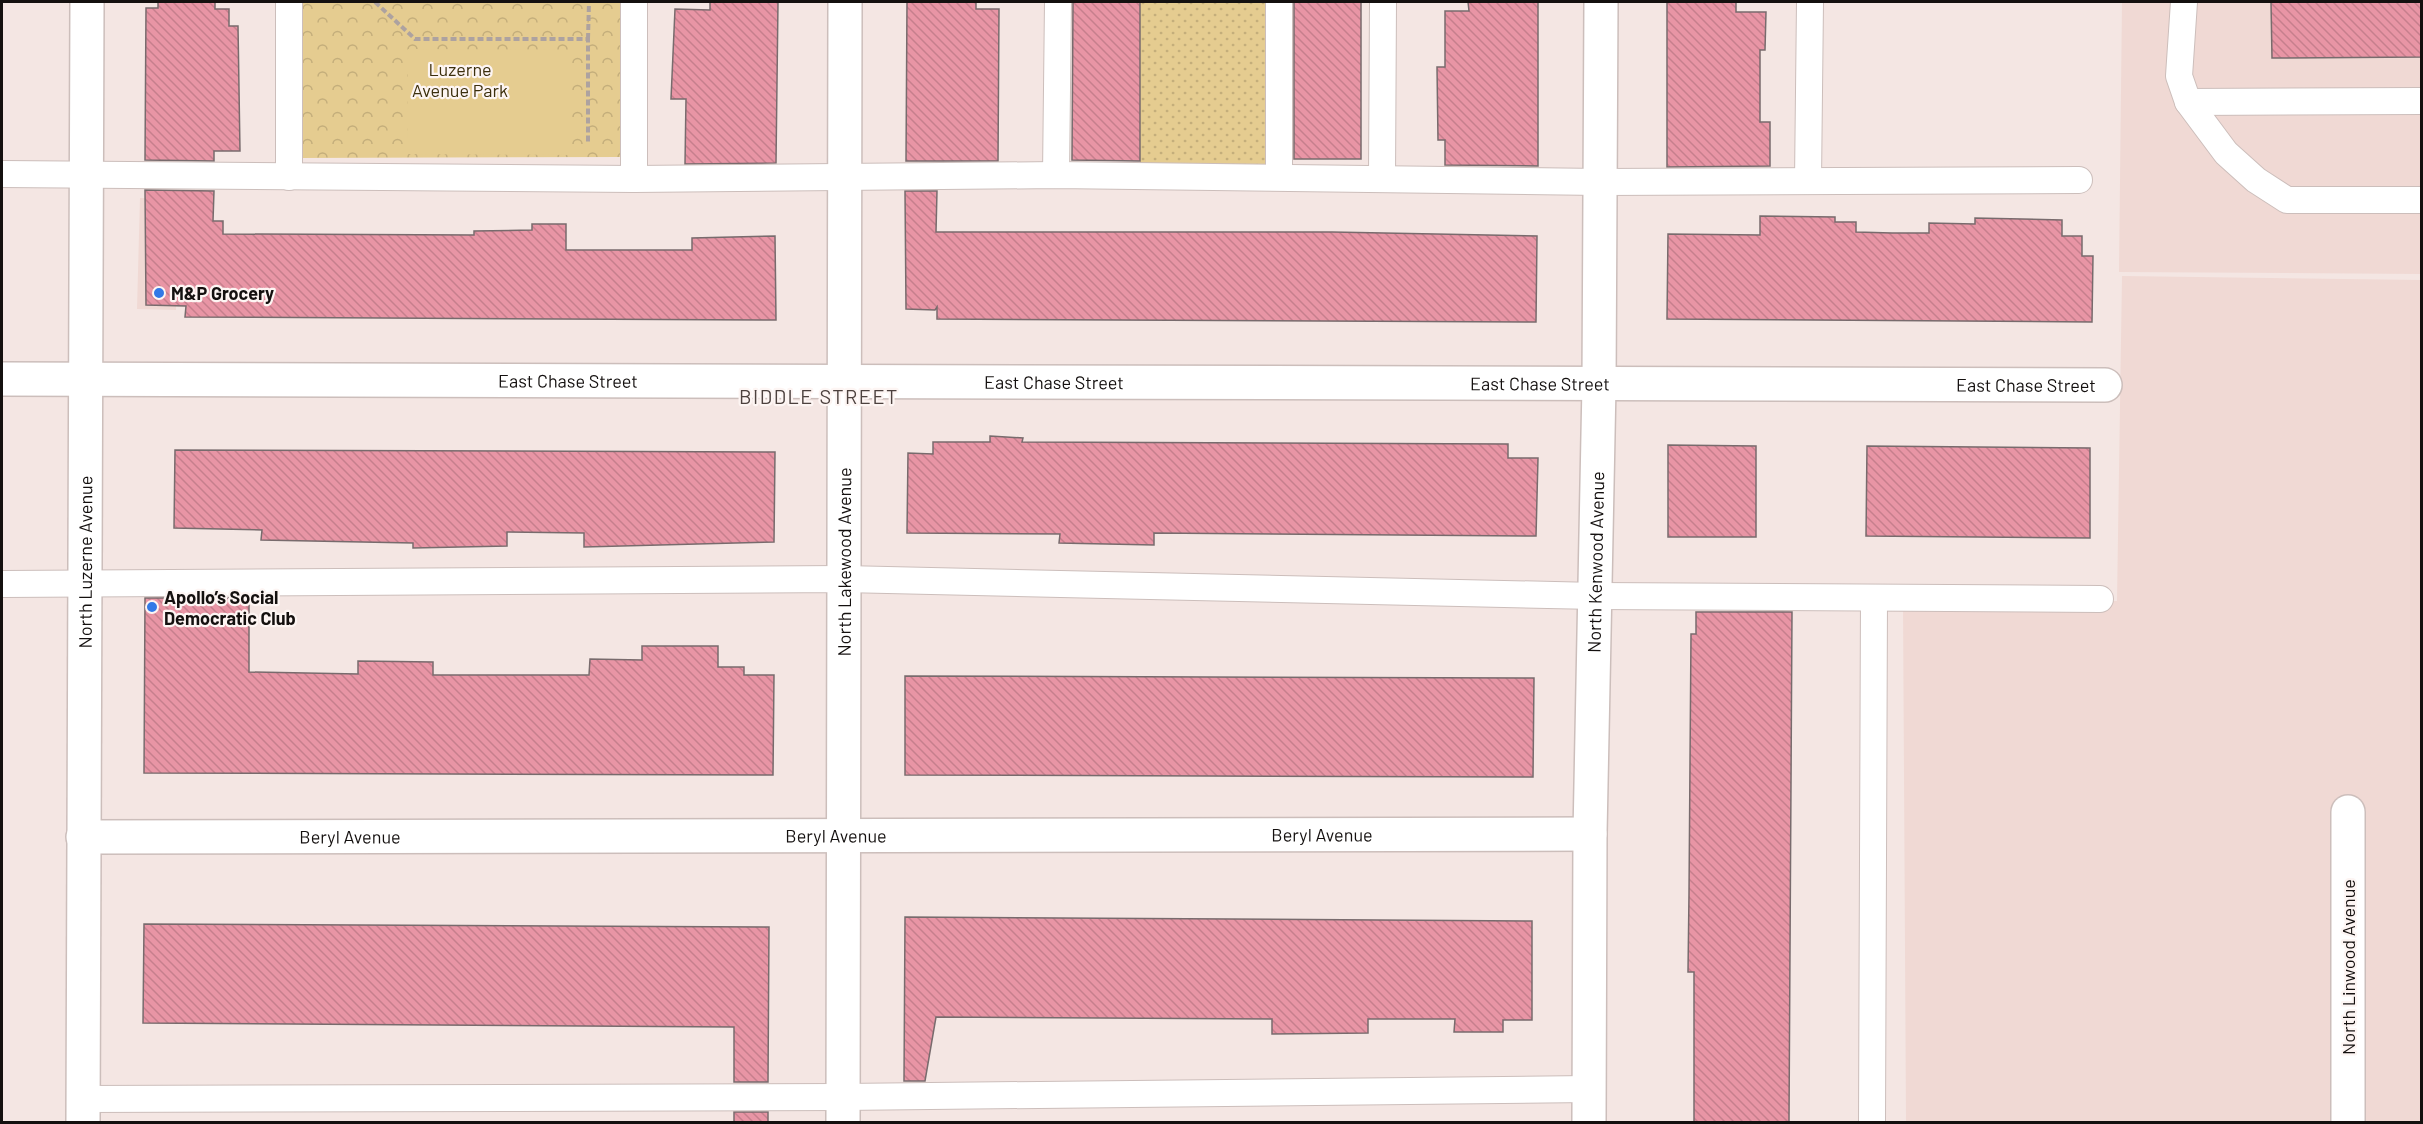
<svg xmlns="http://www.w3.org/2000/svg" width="2423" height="1124" viewBox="0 0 2423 1124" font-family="Barlow,sans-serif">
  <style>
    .built { fill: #f0d9d4 }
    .grass { fill: url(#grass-dots) }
    .forest { fill: url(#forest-crowns) }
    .pitch { fill: #e5cc90 }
    .building { fill: url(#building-back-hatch); stroke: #786b6d; stroke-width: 1.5 }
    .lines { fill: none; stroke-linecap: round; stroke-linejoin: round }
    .lane-casing { stroke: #ccbebb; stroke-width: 28 }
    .street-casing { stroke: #ccbebb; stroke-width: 36 }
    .path { stroke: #ada2a0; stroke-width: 4; stroke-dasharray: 6 3; stroke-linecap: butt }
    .lane { stroke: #fff; stroke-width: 26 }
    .street { stroke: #fff; stroke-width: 33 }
    .poi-dot { fill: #3279e6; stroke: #fdf5f3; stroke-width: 2 }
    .labels { text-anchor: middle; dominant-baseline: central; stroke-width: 4.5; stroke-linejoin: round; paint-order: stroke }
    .park-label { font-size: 18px; fill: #3c2f0c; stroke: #fdf5f3 }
    .poi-label { font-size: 18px; font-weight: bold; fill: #14100f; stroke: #fdf5f3; text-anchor: start }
    .street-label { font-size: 18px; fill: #14100f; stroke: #fdf5f3 }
    .neighbourhood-label { font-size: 20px; letter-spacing: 1.5px; fill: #4c413e; stroke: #fdf5f3 }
  </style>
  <defs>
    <pattern id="grass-dots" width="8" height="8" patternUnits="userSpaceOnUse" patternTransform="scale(1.5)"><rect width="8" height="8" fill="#e5cc90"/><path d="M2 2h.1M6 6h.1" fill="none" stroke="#c4ae7b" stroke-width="1.8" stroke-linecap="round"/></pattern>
    <pattern id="forest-crowns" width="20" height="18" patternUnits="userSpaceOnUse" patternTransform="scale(1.5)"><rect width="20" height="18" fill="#e5cc90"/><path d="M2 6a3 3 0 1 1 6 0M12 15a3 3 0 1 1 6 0" fill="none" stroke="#c4ae7b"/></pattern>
    <pattern id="building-back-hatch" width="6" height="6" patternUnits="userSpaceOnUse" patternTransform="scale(1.5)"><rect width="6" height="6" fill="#e895a5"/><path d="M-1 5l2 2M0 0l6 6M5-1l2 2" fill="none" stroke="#c67f8d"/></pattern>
  </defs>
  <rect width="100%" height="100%" fill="#f4e6e3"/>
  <g class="built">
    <path d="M2122 2H2421V274L2119 272Z"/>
    <path d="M140 198 177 199 176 310 137 309Z"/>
    <path d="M2122 276 2421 280V1122H1906L1903 602 2117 601Z"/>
  </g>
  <path class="grass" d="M1140 2H1269L1268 168 1140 166Z"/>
  <path class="forest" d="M299 2H622L621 157 298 158Z"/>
  <path class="pitch" d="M408 49 571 50V155L407 154Z"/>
  <g class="building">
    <path d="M158 2H215V9H229V26H238L240 151H214V161L145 160 146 8H158Z"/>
    <path d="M710 2H778L776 163 685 164 686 99H671L675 9 710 10Z"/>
    <path d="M907 2H976V9H999L998 161H906Z"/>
    <path d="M1073 2H1140V161L1072 160Z"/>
    <rect x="1294" y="2" width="67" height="157"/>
    <path d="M1468 2H1538V166L1445 165V140H1438L1437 67H1445V11H1469Z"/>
    <path d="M1667 2H1736V12H1766L1765 50H1760V122H1770V166L1667 167Z"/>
    <path d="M2271 2H2421V57L2272 58Z"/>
    <path d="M145 190 214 191 213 221H223V234L474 235V231L532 230V224H566V250H692V238L775 236 776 320 185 317 186 306 146 305Z"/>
    <path d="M905 191H937L936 232H1332L1537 236 1536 322 937 319V307L935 310 906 309Z"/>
    <path d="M1760 216 1835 217V222H1856V232L1892 233H1929V223L1975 224V218L2062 220V236H2082V256H2093L2092 322 1667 319 1668 234 1760 235Z"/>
    <path d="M990 436 1023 438 1022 442 1508 444V458H1538L1536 536 1154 533V545L1059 543 1060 534 907 533 908 453 933 454V442H990Z"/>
    <path d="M1668 445 1756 446V537H1668Z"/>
    <path d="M1867 446 2090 448V538L1866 536Z"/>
    <path d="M175 450 775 452 774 542 584 547V533L507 532V546L413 548V543L261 540 262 530 174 528Z"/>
    <path d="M145 598H249V672L358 674V661L433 662V675H589L590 659 642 660V646H718V667H744V675H774L773 775 144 773Z"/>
    <path d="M1696 612H1792L1789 1122H1694V972H1688L1689 894 1691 634H1696Z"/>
    <path d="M905 676 1534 678 1533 777 905 775Z"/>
    <path d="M905 917 1532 921V1020H1503V1032H1454L1455 1019H1368V1033L1272 1034V1019L936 1017 925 1081H904Z"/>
    <path d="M144 924 769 927 768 1082H734V1027L143 1023Z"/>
    <rect x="734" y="1112" width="34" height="10"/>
  </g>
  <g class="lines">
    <defs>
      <g id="lane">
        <path d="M634 2V179"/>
        <path d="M2184 2 2179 76 2188 102 2226 153 2256 180 2287 200H2422"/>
        <path d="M2188 102 2422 101"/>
        <path d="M2 174 634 179 1056 175 1600 182 2079 180"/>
        <path d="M1056 175 1058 2"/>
        <path d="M289 177V2"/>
        <path d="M1279 177V2"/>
        <path d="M1382 177 1383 2"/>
        <path d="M1808 181 1810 2"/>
        <path d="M2 584 844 579 1596 596 2100 599"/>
        <path d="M83 1099 843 1097 1589 1089"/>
        <path d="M1872 1122 1874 598"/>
      </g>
      <g id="street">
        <path id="s1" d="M2 379 2105 385"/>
        <path d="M2348 812V1122"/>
        <path id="s2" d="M83 837 1590 834"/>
        <path id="s3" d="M83 1122 87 2"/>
        <path id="s4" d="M843 1122 845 2"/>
        <path id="s5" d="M1589 1122 1590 834 1599 385 1601 2"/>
      </g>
    </defs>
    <use href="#lane" class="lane-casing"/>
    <use href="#street" class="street-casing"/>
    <g class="path">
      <path d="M375 2 415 39H588V143"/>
      <path d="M588 39 589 2"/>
    </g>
    <use href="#lane" class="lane"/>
    <use href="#street" class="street"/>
  </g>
  <g class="poi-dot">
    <circle cx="159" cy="293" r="6"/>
    <circle cx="152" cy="607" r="6"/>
  </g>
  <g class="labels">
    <g class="park-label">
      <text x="460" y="69">Luzerne<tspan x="460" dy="21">Avenue Park</tspan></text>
    </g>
    <g class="poi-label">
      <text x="171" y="293">M&amp;P Grocery</text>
      <text x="164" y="597">Apollo’s Social<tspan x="164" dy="21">Democratic Club</tspan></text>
    </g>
    <g class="street-label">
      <text stroke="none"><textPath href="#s1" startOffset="566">East Chase Street</textPath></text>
      <text stroke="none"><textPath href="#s1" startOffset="1052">East Chase Street</textPath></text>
      <text stroke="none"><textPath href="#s1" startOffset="1538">East Chase Street</textPath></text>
      <text stroke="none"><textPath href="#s1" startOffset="2024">East Chase Street</textPath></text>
      <text stroke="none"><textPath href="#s3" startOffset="560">North Luzerne Avenue</textPath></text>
      <text stroke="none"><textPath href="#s4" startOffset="560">North Lakewood Avenue</textPath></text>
      <text stroke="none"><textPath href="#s5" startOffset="560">North Kenwood Avenue</textPath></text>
      <text stroke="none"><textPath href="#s2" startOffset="1239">Beryl Avenue</textPath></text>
      <text stroke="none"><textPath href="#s2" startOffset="753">Beryl Avenue</textPath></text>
      <text stroke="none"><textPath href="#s2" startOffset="267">Beryl Avenue</textPath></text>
      <text transform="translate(2348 967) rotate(-90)">North Linwood Avenue</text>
    </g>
    <g class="neighbourhood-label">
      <text x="819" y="396">BIDDLE STREET</text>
    </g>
  </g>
  <rect width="2423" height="1124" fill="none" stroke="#14100f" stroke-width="6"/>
</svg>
